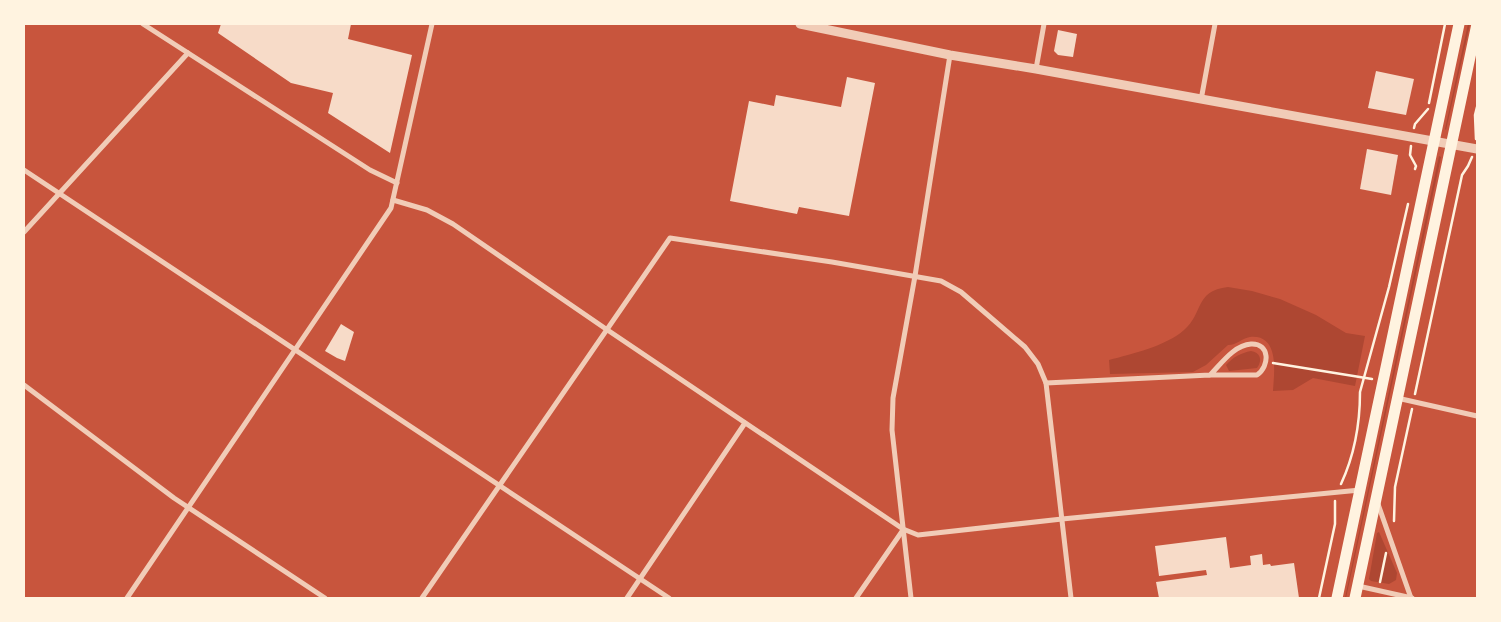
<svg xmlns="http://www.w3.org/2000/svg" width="1501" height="622" viewBox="0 0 1501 622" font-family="Cabin,sans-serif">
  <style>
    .green { fill: #ae4732 }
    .building { fill: #f7dbc8 }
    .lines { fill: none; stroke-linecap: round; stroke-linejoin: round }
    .path { stroke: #fff3e0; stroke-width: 2.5 }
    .minor { stroke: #f1ccb7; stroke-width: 5 }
    .tertiary { stroke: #f1ccb7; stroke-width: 9 }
    .primary { stroke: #fff3e0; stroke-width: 11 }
  </style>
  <rect width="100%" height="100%" fill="#c8553d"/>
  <g class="green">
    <path d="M1468 24H1470L1446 130 1445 129Z"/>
    <path d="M1439 156 1441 157 1346 598H1345Z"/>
    <path d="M1228 287 1252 291 1280 299 1316 315 1346 333 1365 336 1355 386 1313 378 1293 390 1273 391C1274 373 1280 334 1250 337 1242 338 1237 345 1228 345L1206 365 1193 372 1110 374 1109 360C1132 354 1166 346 1184 330 1204 313 1194 291 1228 287Z"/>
    <path d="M1251 351C1260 352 1263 360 1257 368L1229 371 1226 365C1233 357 1241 353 1251 351Z"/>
    <path d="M1379 532 1397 573 1396 580 1389 584 1371 581 1369 579 1377 533Z"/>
  </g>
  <g class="building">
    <path d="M221 24H351L348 39 412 55 390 153 328 113 333 93 291 83 218 33Z"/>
    <path d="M1058 30 1077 34 1073 57 1058 55 1054 51Z"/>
    <path d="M1376 71 1414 79 1406 115 1368 108Z"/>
    <path d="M847 77 875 83 849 216 799 207 797 214 730 201 749 101 774 106 776 95 841 107Z"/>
    <path d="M1367 149 1398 155 1391 195 1360 189Z"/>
    <path d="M341 324 354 332 345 361 337 358 325 351Z"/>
    <path d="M1226 537 1230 568 1251 565 1250 556 1262 554 1263 565 1270 564 1271 566 1294 563 1299 598H1159L1156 582 1207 575 1206 570 1159 576 1155 546Z"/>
  </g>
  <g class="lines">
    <g class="path">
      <path d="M1429 103 1445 24"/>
      <path d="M1414 128 1415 124 1428 109"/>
      <path d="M1476 139 1475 115 1477 107"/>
      <path d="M1411 146 1410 155 1416 166 1415 169"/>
      <path d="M1273 363 1372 379"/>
      <path d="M1415 394 1462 175 1468 166 1472 157"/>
      <path d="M1341 484C1354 456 1360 424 1360 392L1389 287 1408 204"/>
      <path d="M1394 521 1395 487 1412 409"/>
      <path d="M1380 582 1386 553"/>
      <path d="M1319 598 1335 524V501"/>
    </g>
    <g class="minor">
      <path d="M143 24 370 170 397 183"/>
      <path d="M1036 69 1044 24"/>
      <path d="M1201 100 1215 24"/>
      <path d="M24 170 669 598"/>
      <path d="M393 200 427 210 453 224 606 329 903 529 918 535 1062 519 1360 490"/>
      <path d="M24 232 188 53"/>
      <path d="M1046 383 1071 598"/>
      <path d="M24 385 174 498 325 598"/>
      <path d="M1397 398 1477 416"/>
      <path d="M1378 504 1411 598"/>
      <path d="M1358 586 1412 598"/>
      <path d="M127 598 391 208 432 24"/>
      <path d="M422 598 670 238 832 262 941 281 961 292 1025 347 1038 364 1046 383 1210 375H1257C1270 366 1270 343 1251 344 1234 345 1221 364 1210 375"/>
      <path d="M627 598 745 423"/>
      <path d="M856 598 903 530"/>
      <path d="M911 598 892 430 893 398 915 276 950 55"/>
    </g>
    <path class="tertiary" d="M800 24 950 55 1036 69 1477 149"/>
    <g class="primary">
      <path d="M1337 598 1459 24"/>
      <path d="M1355 598 1477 24"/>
    </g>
  </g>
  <rect width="1501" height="622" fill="none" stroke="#fff3e0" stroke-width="50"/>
</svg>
